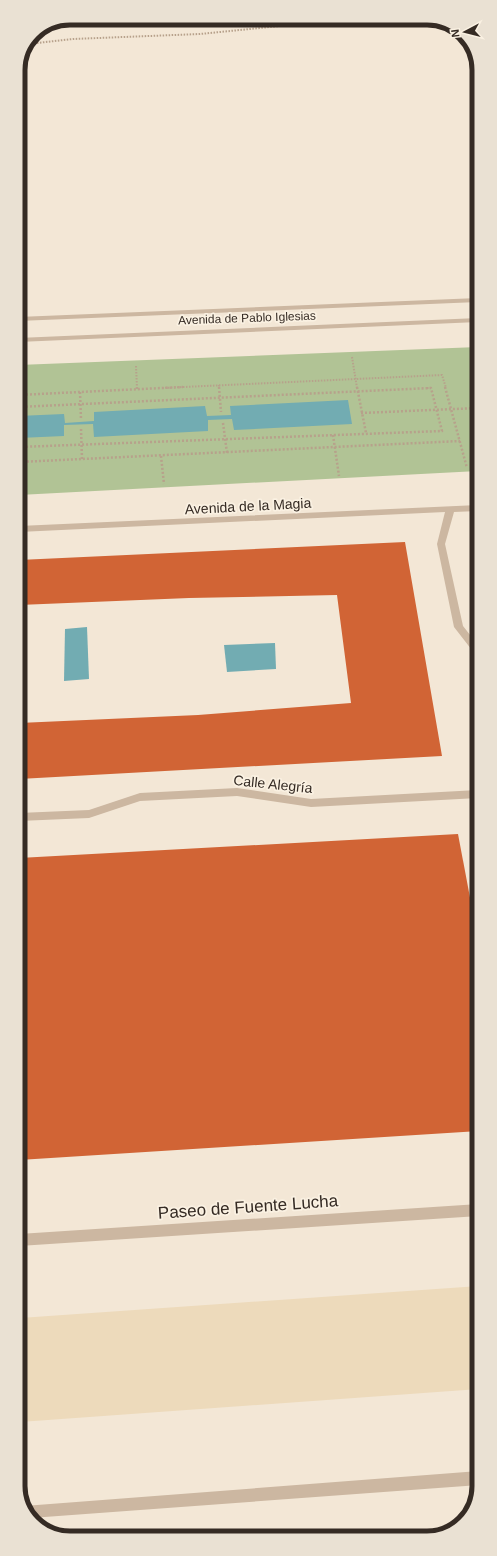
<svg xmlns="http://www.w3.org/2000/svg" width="497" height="1556" viewBox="0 0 497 1556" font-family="Arial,sans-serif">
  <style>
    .green { fill: #b1c395 }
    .plaza { fill: #eddabb }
    .water { fill: #72acb2 }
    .building { fill: #d16435 }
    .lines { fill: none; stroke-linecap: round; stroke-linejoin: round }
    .path-far1 { stroke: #b7a18b; stroke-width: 2; stroke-dasharray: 1.5 1.5; stroke-linecap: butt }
    .path { stroke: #b7a18b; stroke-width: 2.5; stroke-dasharray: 2 2; stroke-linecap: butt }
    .street { fill: #ccb7a1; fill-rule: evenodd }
    .labels { text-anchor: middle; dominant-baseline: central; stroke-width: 3.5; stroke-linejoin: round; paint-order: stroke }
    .far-street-label { font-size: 12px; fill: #352b24; stroke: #faf1e2 }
    .street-label { font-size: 14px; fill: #352b24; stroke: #faf1e2 }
    .near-street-label { font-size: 17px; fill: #352b24; stroke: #faf1e2 }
    .rim { fill: none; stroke: #352b24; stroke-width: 5 }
  </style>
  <rect width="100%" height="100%" fill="#f3e7d6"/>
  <path class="green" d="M478 347V471L19 495 18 365Z"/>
  <path class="plaza" d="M479 1286V1389L20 1422V1318Z"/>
  <g class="water">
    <path d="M348 400 352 424 234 430 232 419 208 420V431L94 437 93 424 64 425V436L19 438 18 416 64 414 65 423 94 421V412L205 406 207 416 231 415 230 406Z"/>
    <path d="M87 627 89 679 64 681 65 629Z"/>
    <path d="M275 643 276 669 227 672 224 645Z"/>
  </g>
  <g class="building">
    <path d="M405 542 442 756 19 779V723L198 715 351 703 337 595 189 598 19 605V560Z"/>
    <path d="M458 834 478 940 479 1131 19 1160V858Z"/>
  </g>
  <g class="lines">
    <g class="path-far1">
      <path d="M28 44 73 39 200 34 290 25 433 19"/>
      <path d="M352 357 357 388"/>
      <path d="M136 366 137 388"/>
      <path d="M219 385V388"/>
      <path d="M162 388 442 375 446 388"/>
      <path d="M427 388H431"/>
    </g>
    <g class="path">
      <path d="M137 387V389"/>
      <path d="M219 387 221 412"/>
      <path d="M357 387 366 433"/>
      <path d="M445 387 467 468"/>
      <path d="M80 392 81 419"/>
      <path d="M18 395 183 387"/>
      <path d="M18 407 431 388 442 431 19 447"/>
      <path d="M361 413 478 408"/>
      <path d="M223 423 227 453"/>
      <path d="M81 429 82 459"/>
      <path d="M333 435 339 476"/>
      <path d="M161 456 164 484"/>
      <path d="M19 462 460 441"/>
    </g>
    <g class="street">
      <path d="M478 298V302L18 321V317Z"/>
      <path d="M478 318V322L18 342V338Z"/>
      <path d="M478 505V511L454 512 445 544 463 626 478 645V655L475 654 454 627 437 544 445 512 19 532V526Z"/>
      <path d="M237 788 311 799 478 790V798L311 807 237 796 140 801 89 818 19 821V813L89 810 140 793Z"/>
      <path d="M479 1204V1216L19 1246V1234Z"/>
      <path d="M479 1471V1485L31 1518 24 1506Z"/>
    </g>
  </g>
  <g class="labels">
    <g class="far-street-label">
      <text transform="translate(247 318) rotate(-2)">Avenida de Pablo Iglesias</text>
    </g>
    <g class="street-label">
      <text transform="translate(248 506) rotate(-3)">Avenida de la Magia</text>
      <text transform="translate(273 784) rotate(6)">Calle Alegría</text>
    </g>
    <g class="near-street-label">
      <text transform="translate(248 1207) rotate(-4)">Paseo de Fuente Lucha</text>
    </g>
  </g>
  <path d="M0 0H497V1556H0ZM70 25H427A45 45 0 0 1 472 70V1486A45 45 0 0 1 427 1531H70A45 45 0 0 1 25 1486V70A45 45 0 0 1 70 25Z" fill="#eae1d3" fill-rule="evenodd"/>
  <path class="rim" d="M70 25H427A45 45 0 0 1 472 70V1486A45 45 0 0 1 427 1531H70A45 45 0 0 1 25 1486V70A45 45 0 0 1 70 25Z"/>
  <g transform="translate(465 32) rotate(263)" stroke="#faf1e2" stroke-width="3" paint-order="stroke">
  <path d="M0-3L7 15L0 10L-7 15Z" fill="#352b24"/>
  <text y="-6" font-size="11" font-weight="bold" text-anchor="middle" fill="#352b24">N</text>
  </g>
</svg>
